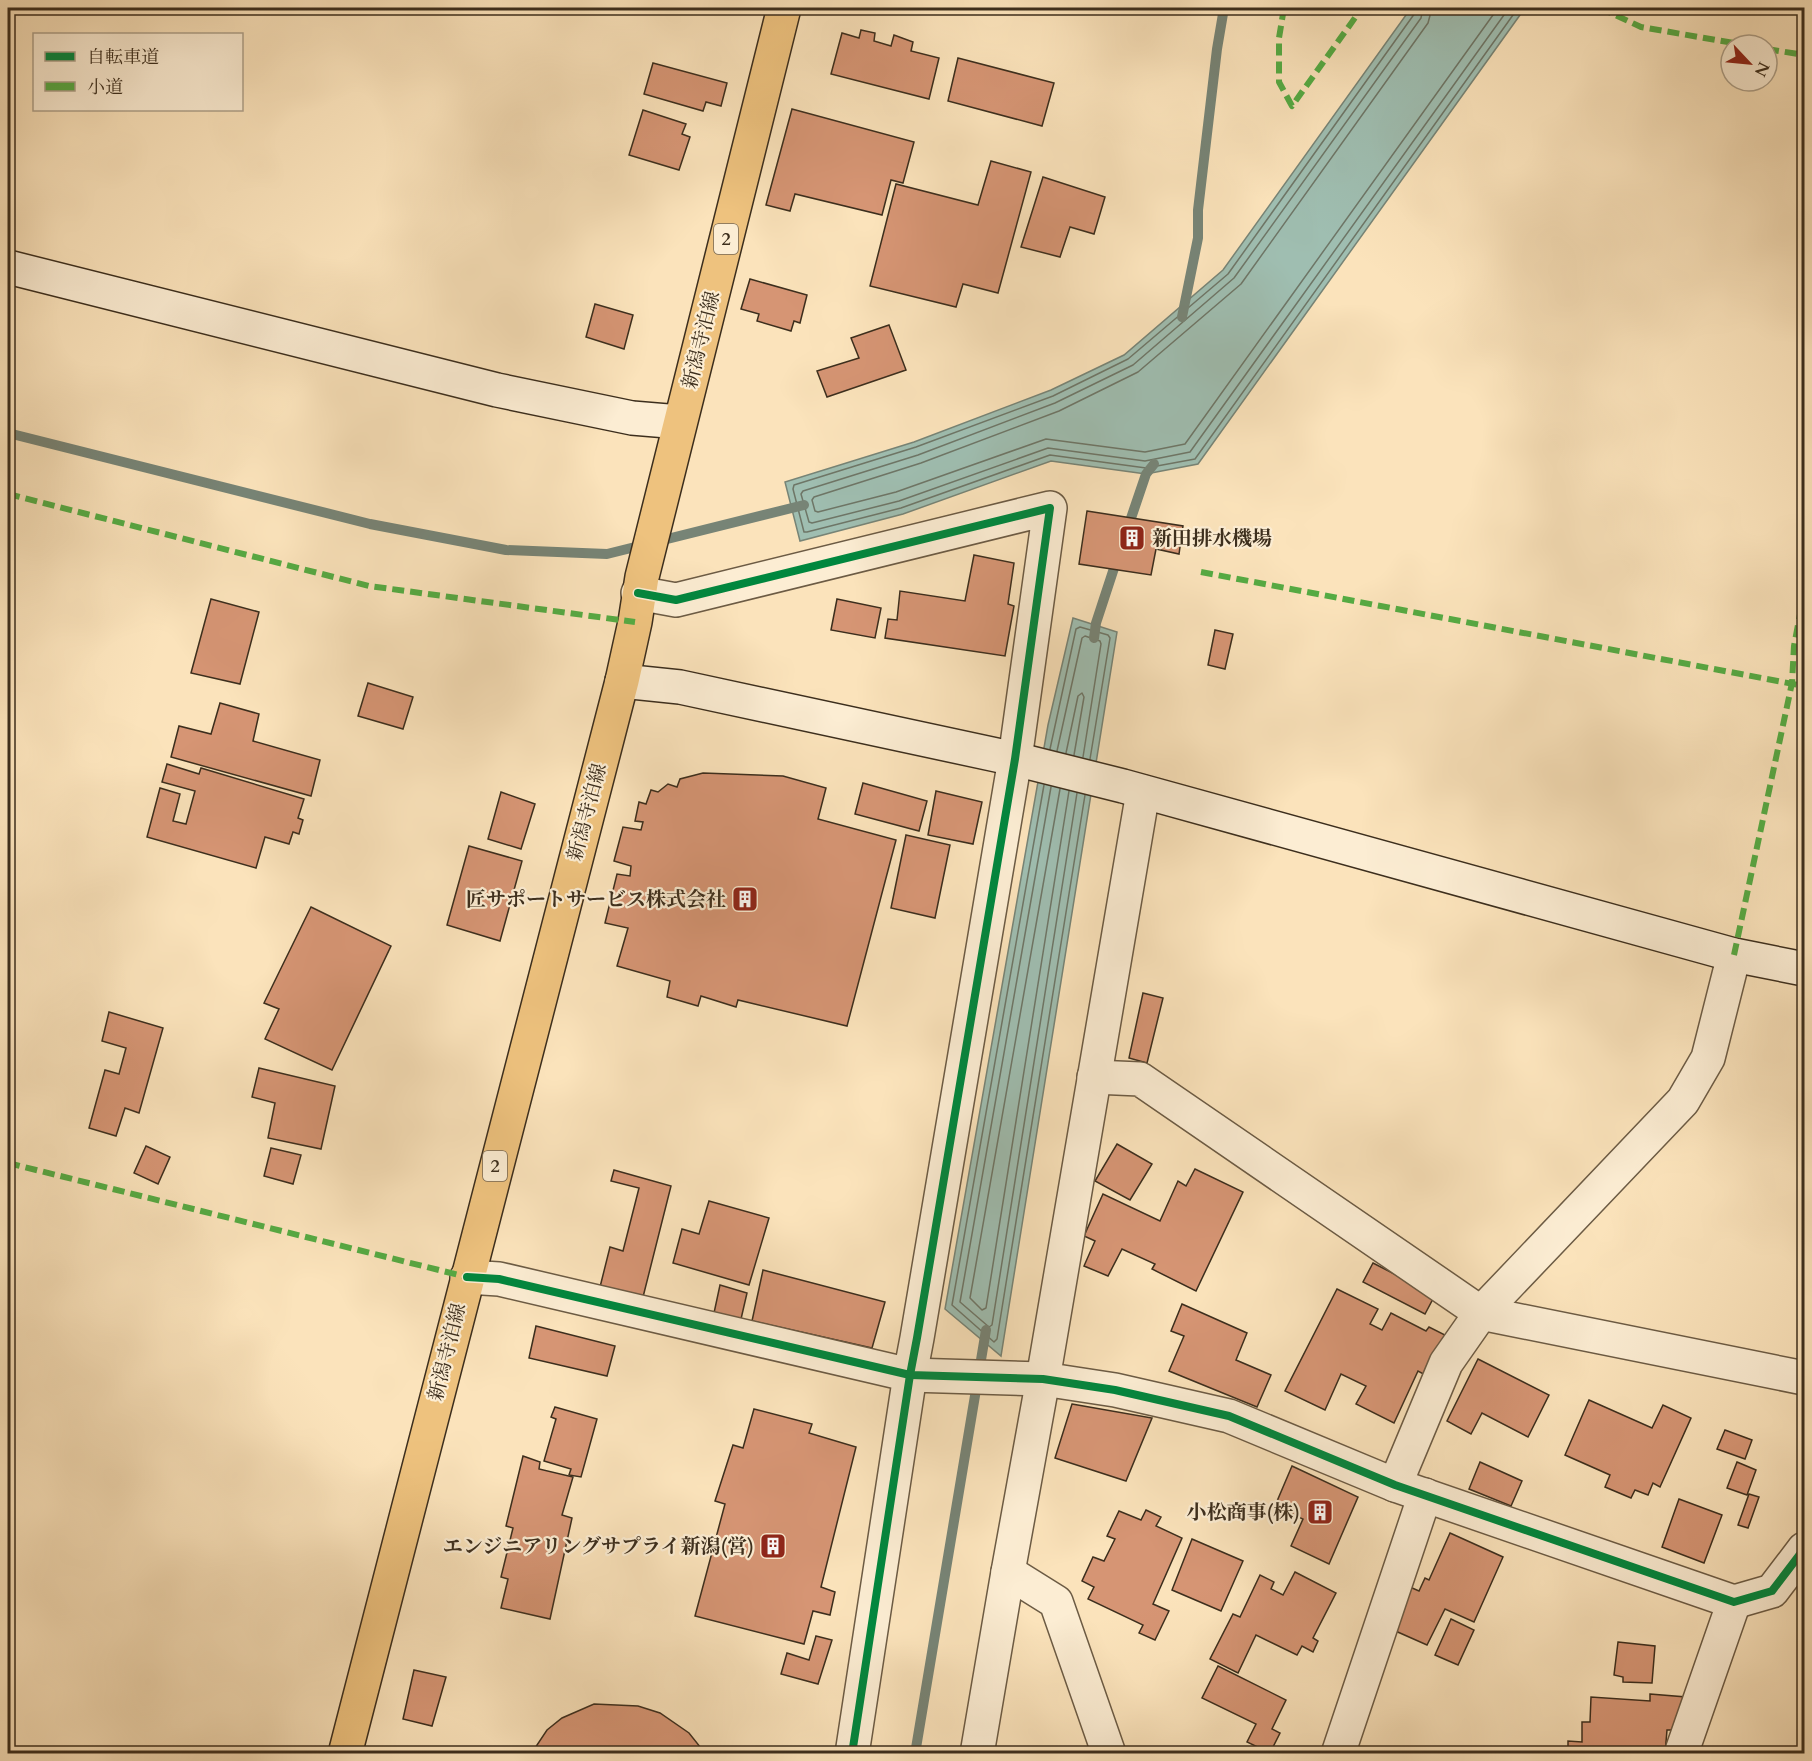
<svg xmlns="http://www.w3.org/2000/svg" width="1812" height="1761" viewBox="0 0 1812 1761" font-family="Cardo,'Noto Serif JP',serif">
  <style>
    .water { fill: #9fbeb1; stroke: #778476; stroke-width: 1.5 }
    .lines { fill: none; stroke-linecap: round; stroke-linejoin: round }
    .shore { stroke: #6e7667; stroke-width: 1.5 }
    .stream { stroke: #778476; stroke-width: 10 }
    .building { fill: #d69574; stroke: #3c2e1d; stroke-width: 1.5 }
    .street-casing { stroke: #6c5b44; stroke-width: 36 }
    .secondary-casing { stroke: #3c2e1d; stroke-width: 36 }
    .primary-casing { stroke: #3c2e1d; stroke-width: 36 }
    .street { stroke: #fcedd3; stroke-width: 33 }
    .secondary { stroke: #fcedd3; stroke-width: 33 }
    .primary { stroke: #eec27e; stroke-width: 33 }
    .quiet { stroke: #55ab43; stroke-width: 6; stroke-dasharray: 12 6; stroke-linecap: butt }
    .cycleway-casing { stroke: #fcedd3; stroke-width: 11 }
    .cycleway { stroke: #00873e; stroke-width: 8 }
    .labels { text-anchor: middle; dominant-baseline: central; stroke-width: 4.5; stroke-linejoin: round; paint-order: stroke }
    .shield { fill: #fcedd3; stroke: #766754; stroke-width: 1.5 }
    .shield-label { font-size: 18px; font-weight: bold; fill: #3c2e1d }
    .street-label { font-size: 20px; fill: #3c2e1d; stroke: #fcedd3 }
    .poi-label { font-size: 20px; font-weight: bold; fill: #3c2e1d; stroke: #fcedd3; text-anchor: end }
  </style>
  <rect width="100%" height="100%" fill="#fbe3bb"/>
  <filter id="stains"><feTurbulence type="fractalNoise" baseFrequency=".00333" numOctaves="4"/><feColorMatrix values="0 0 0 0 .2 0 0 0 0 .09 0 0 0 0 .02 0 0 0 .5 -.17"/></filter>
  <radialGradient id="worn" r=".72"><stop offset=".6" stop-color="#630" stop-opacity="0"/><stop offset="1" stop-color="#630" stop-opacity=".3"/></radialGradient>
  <g class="water">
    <path d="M1411 8H1525L1198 464 1146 474 1051 461 903 514 800 541 785 482 914 442 1051 390 1124 355 1223 270Z"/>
    <path d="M1073 618 1117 632 1001 1356 945 1309 1048 725Z"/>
  </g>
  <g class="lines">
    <g class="shore">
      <path d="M1416 8 1415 13 1228 274 1128 359 1053 396 916 447 794 485 793 489 804 532H807L901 508 1050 455 1146 468 1195 459 1518 8"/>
      <path d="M1423 8 1421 18 1234 278 1133 365 1055 403 918 455 803 491 801 494 809 522 812 523 899 501 1048 448 1145 461 1190 452 1509 8"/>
      <path d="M1432 8 1428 23 1241 284 1138 372 1059 411 921 463 814 497 812 500 815 511 818 512 896 492 1046 439 1145 452 1185 444 1498 8"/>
      <path d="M1050 749 1076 629 1080 627 1108 635 1110 638 1090 759"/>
      <path d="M1057 751 1082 638 1085 636 1100 641 1101 644 1083 757"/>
      <path d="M1066 753 1078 696 1082 693 1084 697 1074 755"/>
      <path d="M1044 785 952 1305 994 1342 997 1339 1085 795"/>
      <path d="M1051 787 960 1302 989 1327 992 1325 1077 793"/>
      <path d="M1060 789 970 1298 982 1310 986 1308 1069 791"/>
    </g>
    <g class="stream">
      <path d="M1182 317 1198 238V210L1217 49 1224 8"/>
      <path d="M8 433 370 524 506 550 607 554 804 505"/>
      <path d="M1127 530 1146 474 1154 464"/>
      <path d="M1094 638 1096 623 1118 556"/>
      <path d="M915 1754 986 1330"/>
    </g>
  </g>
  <g class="building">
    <path d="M861 30 875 33 874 41 891 46 894 35 913 42 911 51 939 58 929 99 831 74 842 33 859 38Z"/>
    <path d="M958 58 1054 83 1042 126 948 101Z"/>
    <path d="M653 63 727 83 721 106 706 102 703 111 644 94Z"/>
    <path d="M792 109 914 142 903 183 891 180 882 215 795 194 790 211 766 205Z"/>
    <path d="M643 110 686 124 682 134 690 137 679 170 629 155Z"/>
    <path d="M991 161 1031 172 998 293 963 284 956 307 870 286 896 184 978 205Z"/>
    <path d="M1043 177 1105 197 1094 234 1070 227 1060 257 1021 247Z"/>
    <path d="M750 279 807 295 800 323 794 321 791 331 757 321 759 314 741 309Z"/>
    <path d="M595 304 633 315 624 349 586 337Z"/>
    <path d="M889 325 906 370 827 397 817 371 859 358 851 338Z"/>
    <path d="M1087 511 1183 526 1179 554 1156 549 1151 575 1079 564Z"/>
    <path d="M974 555 1014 563 1008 604 1014 606 1005 656 885 638 888 619 897 620 900 591 965 601Z"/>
    <path d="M211 599 259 612 240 684 191 673Z"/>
    <path d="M837 599 881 608 875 638 831 630Z"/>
    <path d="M1215 630 1233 634 1225 669 1208 665Z"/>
    <path d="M368 683 413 697 403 729 358 716Z"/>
    <path d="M220 703 259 714 253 741 320 760 311 796 171 757 179 726 211 734Z"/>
    <path d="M167 764 199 774 201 768 304 799 298 818 303 820 299 834 293 832 289 844 265 837 256 868 147 837 160 788 180 794 173 821 186 824 195 791 162 782Z"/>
    <path d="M703 773 783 776 826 788 818 819 896 840 847 1026 738 1000 736 1007 701 996 698 1006 667 997 670 981 617 966 628 928 605 923 617 874 630 876 631 866 614 861 623 827 641 830 643 822 635 821 639 802 646 804 651 790 658 792 668 784 677 787 680 779Z"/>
    <path d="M863 783 927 801 919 831 855 814Z"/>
    <path d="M936 791 982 802 973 844 928 835Z"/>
    <path d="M501 792 535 804 521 849 488 839Z"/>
    <path d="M906 835 950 845 935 918 891 908Z"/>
    <path d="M469 846 522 861 500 941 447 925Z"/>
    <path d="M311 907 391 946 332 1070 265 1039 279 1009 264 1003Z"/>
    <path d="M1143 993 1163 998 1147 1063 1129 1058Z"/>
    <path d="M109 1012 163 1028 139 1113 125 1108 116 1136 89 1128 105 1070 119 1074 126 1048 102 1041Z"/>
    <path d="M259 1068 335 1086 321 1149 268 1138 275 1103 252 1097Z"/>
    <path d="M1117 1144 1152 1164 1130 1200 1095 1181Z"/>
    <path d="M146 1146 170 1157 158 1184 134 1173Z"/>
    <path d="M271 1148 301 1155 293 1184 264 1176Z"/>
    <path d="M1195 1169 1243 1192 1196 1291 1152 1269 1155 1264 1122 1249 1108 1276 1084 1266 1095 1241 1084 1236 1103 1194 1160 1221 1178 1181 1186 1186Z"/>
    <path d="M614 1170 671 1186 643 1297 600 1287 610 1247 623 1251 639 1188 611 1181Z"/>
    <path d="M709 1201 769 1218 749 1285 673 1263 682 1229 699 1234Z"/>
    <path d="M1373 1263 1435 1295 1425 1314 1363 1282Z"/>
    <path d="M763 1270 885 1302 872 1348 752 1321Z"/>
    <path d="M720 1285 747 1293 741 1319 714 1313Z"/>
    <path d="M1337 1289 1378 1309 1370 1324 1382 1330 1391 1313 1426 1331 1429 1327 1447 1336 1429 1377 1418 1371 1394 1423 1356 1404 1366 1386 1341 1374 1325 1410 1285 1391Z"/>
    <path d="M1182 1304 1247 1333 1236 1360 1271 1375 1257 1407 1169 1371 1184 1336 1171 1331Z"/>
    <path d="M536 1326 615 1346 607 1376 529 1358Z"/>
    <path d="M1478 1359 1549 1395 1528 1437 1482 1413 1471 1434 1447 1421Z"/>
    <path d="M1589 1400 1652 1428 1663 1405 1691 1418 1660 1487 1653 1483 1648 1495 1635 1490 1631 1498 1605 1487 1610 1475 1565 1455Z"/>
    <path d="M1072 1404 1152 1418 1126 1481 1055 1458Z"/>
    <path d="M555 1407 597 1419 581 1477 569 1475 571 1469 544 1461 556 1419 551 1417Z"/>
    <path d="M754 1409 812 1424 809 1433 856 1447 821 1587 835 1592 830 1615 813 1611 804 1644 695 1616 725 1504 715 1501 733 1445 743 1448Z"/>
    <path d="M1725 1430 1752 1440 1745 1459 1717 1449Z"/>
    <path d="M523 1456 540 1462 539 1469 573 1477 562 1515 572 1518 550 1619 501 1608 508 1579 501 1577 513 1528 506 1526Z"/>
    <path d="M1480 1462 1522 1481 1511 1506 1469 1489Z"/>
    <path d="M1737 1462 1756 1470 1747 1495 1727 1488Z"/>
    <path d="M1292 1466 1358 1497 1329 1564 1291 1546 1303 1519 1275 1506Z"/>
    <path d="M1749 1494 1759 1497 1748 1528 1738 1525Z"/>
    <path d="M1679 1499 1722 1515 1704 1563 1662 1547Z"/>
    <path d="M1146 1510 1161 1517 1156 1526 1182 1538 1153 1604 1169 1611 1155 1640 1139 1633 1143 1625 1088 1599 1094 1587 1082 1581 1093 1557 1104 1561 1115 1539 1107 1536 1119 1511 1141 1520Z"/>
    <path d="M1450 1533 1503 1557 1474 1622 1445 1609 1427 1645 1391 1629 1410 1587 1419 1591 1425 1578 1429 1580Z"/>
    <path d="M1192 1539 1243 1561 1221 1611 1172 1590Z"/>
    <path d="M1295 1572 1336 1593 1313 1638 1318 1641 1313 1652 1302 1646 1297 1655 1256 1635 1238 1673 1210 1659 1233 1614 1240 1617 1260 1575 1274 1582 1271 1589 1283 1595Z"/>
    <path d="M1451 1619 1474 1630 1458 1665 1435 1655Z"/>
    <path d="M816 1636 832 1640 818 1684 781 1674 787 1653 809 1660Z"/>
    <path d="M1618 1642 1655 1646 1652 1683 1623 1682V1677L1614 1675Z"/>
    <path d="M1218 1666 1286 1700 1272 1729 1280 1733 1270 1753 1247 1742 1256 1724 1202 1698Z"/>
    <path d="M414 1670 446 1677 432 1726 403 1719Z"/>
    <path d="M1650 1694 1686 1697 1675 1730H1667L1665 1754H1568V1741L1582 1742V1722H1590L1591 1697 1650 1701Z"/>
    <path d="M594 1704 638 1706 660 1713 689 1733 701 1748 703 1754H531L547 1730 562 1718Z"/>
  </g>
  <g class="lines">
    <defs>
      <g id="street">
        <path d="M638 593 676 600 1050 508 1015 759 917 1338 910 1375 852 1754"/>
        <path d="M1094 1077 1140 1079 1481 1313 1804 1378"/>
        <path d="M467 1277 499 1279 910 1375 1043 1379 1115 1390 1229 1416 1395 1485 1734 1602 1772 1591 1804 1549"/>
        <path d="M1395 1485 1446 1363 1481 1313 1683 1101 1708 1058 1734 955"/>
        <path d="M977 1754 1008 1572"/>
        <path d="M1109 1754 1056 1602 1008 1572 1043 1379 1143 792"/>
        <path d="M1338 1754 1425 1495"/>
        <path d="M1681 1754 1734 1602"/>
      </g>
      <g id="secondary">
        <path d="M8 267 497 390 632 418 680 422"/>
        <path d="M622 681 680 687 1015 759 1123 786 1734 955 1804 969"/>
      </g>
      <path id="primary" d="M345 1754 622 681 635 622 642 577 784 8"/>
    </defs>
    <use href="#street" class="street-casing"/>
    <use href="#secondary" class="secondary-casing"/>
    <use href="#primary" class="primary-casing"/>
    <use href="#street" class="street"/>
    <use href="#secondary" class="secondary"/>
    <use href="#primary" class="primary"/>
    <g class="quiet">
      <path d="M1284 8 1279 38V82L1292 106 1362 8"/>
      <path d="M1600 8 1641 27 1745 45"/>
      <path d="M1767 49 1804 55"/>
      <path d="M8 494 369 586 635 622"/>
      <path d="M1201 572 1804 686"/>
      <path d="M1734 955 1792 683 1794 646 1804 593"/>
      <path d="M8 1163 467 1277"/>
    </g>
    <defs>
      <g id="cycleway">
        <path d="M638 593 676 600 1050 508 1015 759 917 1338 910 1375 852 1754"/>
        <path d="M467 1277 499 1279 910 1375 1043 1379 1115 1390 1229 1416 1395 1485 1734 1602 1772 1591 1804 1549"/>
      </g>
    </defs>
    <use href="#cycleway" class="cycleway-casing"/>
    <use href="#cycleway" class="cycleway"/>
  </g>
  <defs>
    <symbol id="building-square" viewBox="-11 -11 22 22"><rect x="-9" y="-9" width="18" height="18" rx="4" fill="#8f2418" stroke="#fcedd3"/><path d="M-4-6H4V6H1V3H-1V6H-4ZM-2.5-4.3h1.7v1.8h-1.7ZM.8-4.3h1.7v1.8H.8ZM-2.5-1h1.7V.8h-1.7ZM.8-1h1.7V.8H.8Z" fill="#fff"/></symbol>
  </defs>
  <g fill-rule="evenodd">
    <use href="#building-square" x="1117" y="523" width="30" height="30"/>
    <use href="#building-square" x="730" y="884" width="30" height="30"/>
    <use href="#building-square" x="1305" y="1497" width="30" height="30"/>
    <use href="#building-square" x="758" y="1531" width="30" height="30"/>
  </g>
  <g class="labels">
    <g class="shield">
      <rect x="714" y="224" width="24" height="30" rx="4.5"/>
      <rect x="483" y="1151" width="24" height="30" rx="4.5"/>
    </g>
    <g class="shield-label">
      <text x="726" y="239">2</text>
      <text x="495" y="1166">2</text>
    </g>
    <g class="street-label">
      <text transform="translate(701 340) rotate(-76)">新潟寺泊線</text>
      <text transform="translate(587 812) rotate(-75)">新潟寺泊線</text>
      <text transform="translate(447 1352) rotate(-76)">新潟寺泊線</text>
    </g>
    <g class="poi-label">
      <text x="1152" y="538" text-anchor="start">新田排水機場</text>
      <text x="726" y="899">匠サポートサービス株式会社</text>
      <text x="1300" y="1512">小松商事(株)</text>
      <text x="754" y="1546">エンジニアリングサプライ新潟(営)</text>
    </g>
  </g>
  <rect width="1812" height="1761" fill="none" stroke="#fbe3bb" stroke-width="30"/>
  <rect x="9" y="9" width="1794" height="1743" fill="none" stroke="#3c2e1d" stroke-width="3"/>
  <rect x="15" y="15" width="1782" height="1731" fill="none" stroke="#3c2e1d" stroke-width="1.5"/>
  <rect x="33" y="33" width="210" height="78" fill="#fcedd3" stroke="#afa18a" stroke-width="1.5"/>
  <rect x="45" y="52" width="30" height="9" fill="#00873e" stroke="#afa18a" stroke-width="1.5"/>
  <text x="87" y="63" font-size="18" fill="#3c2e1d">自転車道</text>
  <rect x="45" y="82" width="30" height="9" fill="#55ab43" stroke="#afa18a" stroke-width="1.5"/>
  <text x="87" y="93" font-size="18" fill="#3c2e1d">小道</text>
  <g transform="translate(1749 63) rotate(116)"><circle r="28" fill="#fcedd3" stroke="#afa18a" stroke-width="1.5"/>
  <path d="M0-4.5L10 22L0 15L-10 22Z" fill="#8f2418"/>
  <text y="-9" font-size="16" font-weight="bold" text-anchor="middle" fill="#3c2e1d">N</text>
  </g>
  <rect width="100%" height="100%" filter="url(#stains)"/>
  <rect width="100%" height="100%" fill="url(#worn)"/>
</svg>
